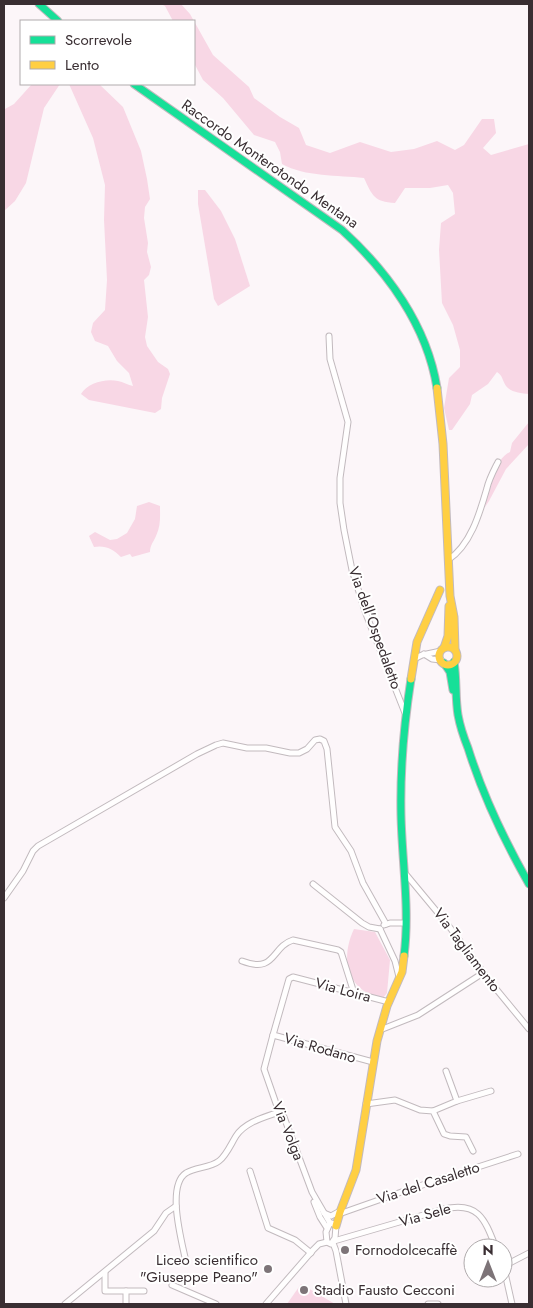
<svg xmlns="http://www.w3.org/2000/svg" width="533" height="1308" viewBox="0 0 533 1308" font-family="Jost,sans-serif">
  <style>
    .green { fill: #f8d7e5 }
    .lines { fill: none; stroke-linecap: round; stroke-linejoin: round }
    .street-casing { stroke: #c2babe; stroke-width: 7 }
    .fast-casing { stroke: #c2babe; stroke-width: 9 }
    .slow-casing { stroke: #c2babe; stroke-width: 9 }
    .street { stroke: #fffefe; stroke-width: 5 }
    .fast { stroke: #16e098; stroke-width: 7 }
    .slow { stroke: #ffcf43; stroke-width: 7 }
    .poi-dot { fill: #7d7478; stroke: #fff; stroke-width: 2 }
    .labels { text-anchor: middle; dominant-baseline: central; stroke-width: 4; stroke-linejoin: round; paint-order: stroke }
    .street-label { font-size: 15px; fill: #392e32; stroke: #fff }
    .poi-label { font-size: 15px; fill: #392e32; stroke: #fff; text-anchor: start }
  </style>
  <rect width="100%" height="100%" fill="#fcf6f9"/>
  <g class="green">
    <path d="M161 4H181L190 14 213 55 249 87 254 98 280 117 299 128 306 145 330 153 360 142 391 152 414 149 437 141 455 150 464 145 482 119H494L496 133 483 148 491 155 529 144V394C521 393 512 393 506 386 502 380 503 376 497 372L488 384 472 395 470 404 452 430H449L444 408 449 378 460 367V350L453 325 442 303 439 250 441 223 455 214 453 193 448 185 430 188H405L395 203C374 202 372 195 364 178 338 175 305 177 282 164L280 152 275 142 254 135 223 98 203 80 194 63V21H173L165 6Z"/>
    <path d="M32 84H60L44 108 26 183 15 201 4 211 5 109 14 104Z"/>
    <path d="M69 84H99L123 107 141 151 147 179 150 199 145 207 144 218 148 243 147 252 151 267 149 275 144 280 148 317 145 337 147 346 158 362 168 369 170 374 162 398 161 409 155 413 89 400 81 394C87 383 106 378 118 381 123 382 128 385 133 386L129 373 117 361 108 346 95 341 91 332 93 323 105 310 107 280 104 220 105 185 93 138Z"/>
    <path d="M198 190H205L221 211 235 239 250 286 218 306 214 299 198 204Z"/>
    <path d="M529 422V444L506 469 489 501 485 507C488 490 494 459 510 452L512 443Z"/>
    <path d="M149 502 160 506C160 516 161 526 156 536 154 541 150 545 150 552L132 557 130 554 121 557C113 549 105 545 94 547L89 536 95 532 110 540 117 539 127 533 135 519 137 506Z"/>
    <path d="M354 929 375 932 390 960 387 993 383 998C377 996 369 994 364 991 343 976 344 950 354 929Z"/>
    <path d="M301 1284 335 1304H287Z"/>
  </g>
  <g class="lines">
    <defs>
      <g id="street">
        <path d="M329 336 330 359 348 422 340 478V503L344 530 352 570 366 614 405 713"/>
        <path d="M448 560C471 545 480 512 487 488 489 479 494 470 498 462"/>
        <path d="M424 654 432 659 441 660"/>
        <path d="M414 659 422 655 441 651"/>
        <path d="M404 872 448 925 492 984 529 1029"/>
        <path d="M313 884 362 923 369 927 380 929"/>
        <path d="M4 898 23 871 33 851 38 846 197 754 216 745 223 743 247 748H266L290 753H299L307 749 315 740 320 739 324 741 327 749 335 827 351 851 363 883 386 924"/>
        <path d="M384 925 390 923H406"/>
        <path d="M380 929 395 961 399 977"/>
        <path d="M242 961C276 974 271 947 293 940L338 950 341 952 354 993"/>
        <path d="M380 1030 418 1015 483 973"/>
        <path d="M273 1035 264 1069 279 1112 284 1117 312 1192 330 1223"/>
        <path d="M373 1062 273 1035 289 979 293 977 389 1002"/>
        <path d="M457 1101 491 1091"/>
        <path d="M366 1104 395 1100 420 1110 433 1111 444 1134 450 1136 466 1137 473 1151"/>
        <path d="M433 1111 457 1101 446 1071"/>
        <path d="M250 1171 268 1228 295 1240 311 1253"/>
        <path d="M314 1202 320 1217 327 1228"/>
        <path d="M324 1213 331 1216 340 1211"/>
        <path d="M339 1214 410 1189 518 1154"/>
        <path d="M330 1223H332L336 1226 335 1238 331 1244 327 1242 326 1232Z"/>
        <path d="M334 1241 444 1209C479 1201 485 1220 496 1248"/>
        <path d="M333 1243 336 1251 346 1304"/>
        <path d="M186 1262C182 1242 166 1186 186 1173 196 1167 210 1168 219 1161 226 1156 231 1144 236 1136 245 1122 265 1117 279 1112"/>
        <path d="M503 1264 512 1304"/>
        <path d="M504 1266 529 1253"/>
        <path d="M105 1272V1291H144"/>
        <path d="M172 1285 216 1304"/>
        <path d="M126 1291V1304"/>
        <path d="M65 1304 154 1231 166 1213 176 1206"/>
        <path d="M266 1304 313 1250 319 1244 327 1242"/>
        <path d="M428 1304H438"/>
      </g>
      <g id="fast">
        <path d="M39 4 58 21"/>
        <path d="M134 84 342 230C387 271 427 325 437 388"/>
        <path d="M454 662C457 680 455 697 458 715 460 726 464 738 468 748 483 796 504 840 529 884"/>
        <path d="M444 663 450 672 453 690"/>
        <path d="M404 956C410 909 402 862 401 815 400 770 404 724 411 679"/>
      </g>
      <g id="slow">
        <path d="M437 388 443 444 450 596 454 617 455 650"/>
        <circle cx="448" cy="656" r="9"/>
        <path d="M444 648 448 636 449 606"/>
        <path d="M411 679 417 642 440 590"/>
        <path d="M336 1226 340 1212 356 1170 377 1041 387 1006 402 972 404 956"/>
      </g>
    </defs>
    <use href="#street" class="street-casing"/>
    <use href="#fast" class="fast-casing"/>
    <use href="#slow" class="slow-casing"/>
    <use href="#street" class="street"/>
    <use href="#fast" class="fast"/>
    <use href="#slow" class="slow"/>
  </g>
  <g class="poi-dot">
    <circle cx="345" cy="1250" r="5"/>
    <circle cx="268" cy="1269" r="5"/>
    <circle cx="304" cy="1290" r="5"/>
  </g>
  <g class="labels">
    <g class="street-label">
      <text transform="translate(270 164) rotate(35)">Raccordo Monterotondo Mentana</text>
      <text transform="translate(375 628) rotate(70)">Via dell'Ospedaletto</text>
      <text transform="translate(467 950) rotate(53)">Via Tagliamento</text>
      <text transform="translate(343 990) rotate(15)">Via Loira</text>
      <text transform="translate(320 1048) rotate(16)">Via Rodano</text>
      <text transform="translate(288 1131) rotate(68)">Via Volga</text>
      <text transform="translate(428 1183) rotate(-18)">Via del Casaletto</text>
      <text transform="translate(425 1215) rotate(-16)">Via Sele</text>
    </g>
    <g class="poi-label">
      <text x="355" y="1250">Fornodolcecaffè</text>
      <text x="258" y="1260" text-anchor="end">Liceo scientifico<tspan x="258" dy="17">"Giuseppe Peano"</tspan></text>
      <text x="314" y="1290">Stadio Fausto Cecconi</text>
    </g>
  </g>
  <rect width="533" height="1308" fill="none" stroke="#392e32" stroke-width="10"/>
  <rect x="20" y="20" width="175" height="65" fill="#ffffff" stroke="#b0abad"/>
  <rect x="30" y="36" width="25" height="8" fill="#16e098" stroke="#b0abad"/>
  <text x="65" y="45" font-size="15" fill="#392e32">Scorrevole</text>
  <rect x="30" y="61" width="25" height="8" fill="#ffcf43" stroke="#b0abad"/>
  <text x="65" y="70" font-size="15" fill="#392e32">Lento</text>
  <g transform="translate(488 1263)"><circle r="24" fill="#ffffff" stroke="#b0abad"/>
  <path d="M0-4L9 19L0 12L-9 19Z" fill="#7d7478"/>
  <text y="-8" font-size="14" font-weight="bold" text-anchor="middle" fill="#392e32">N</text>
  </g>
</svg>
